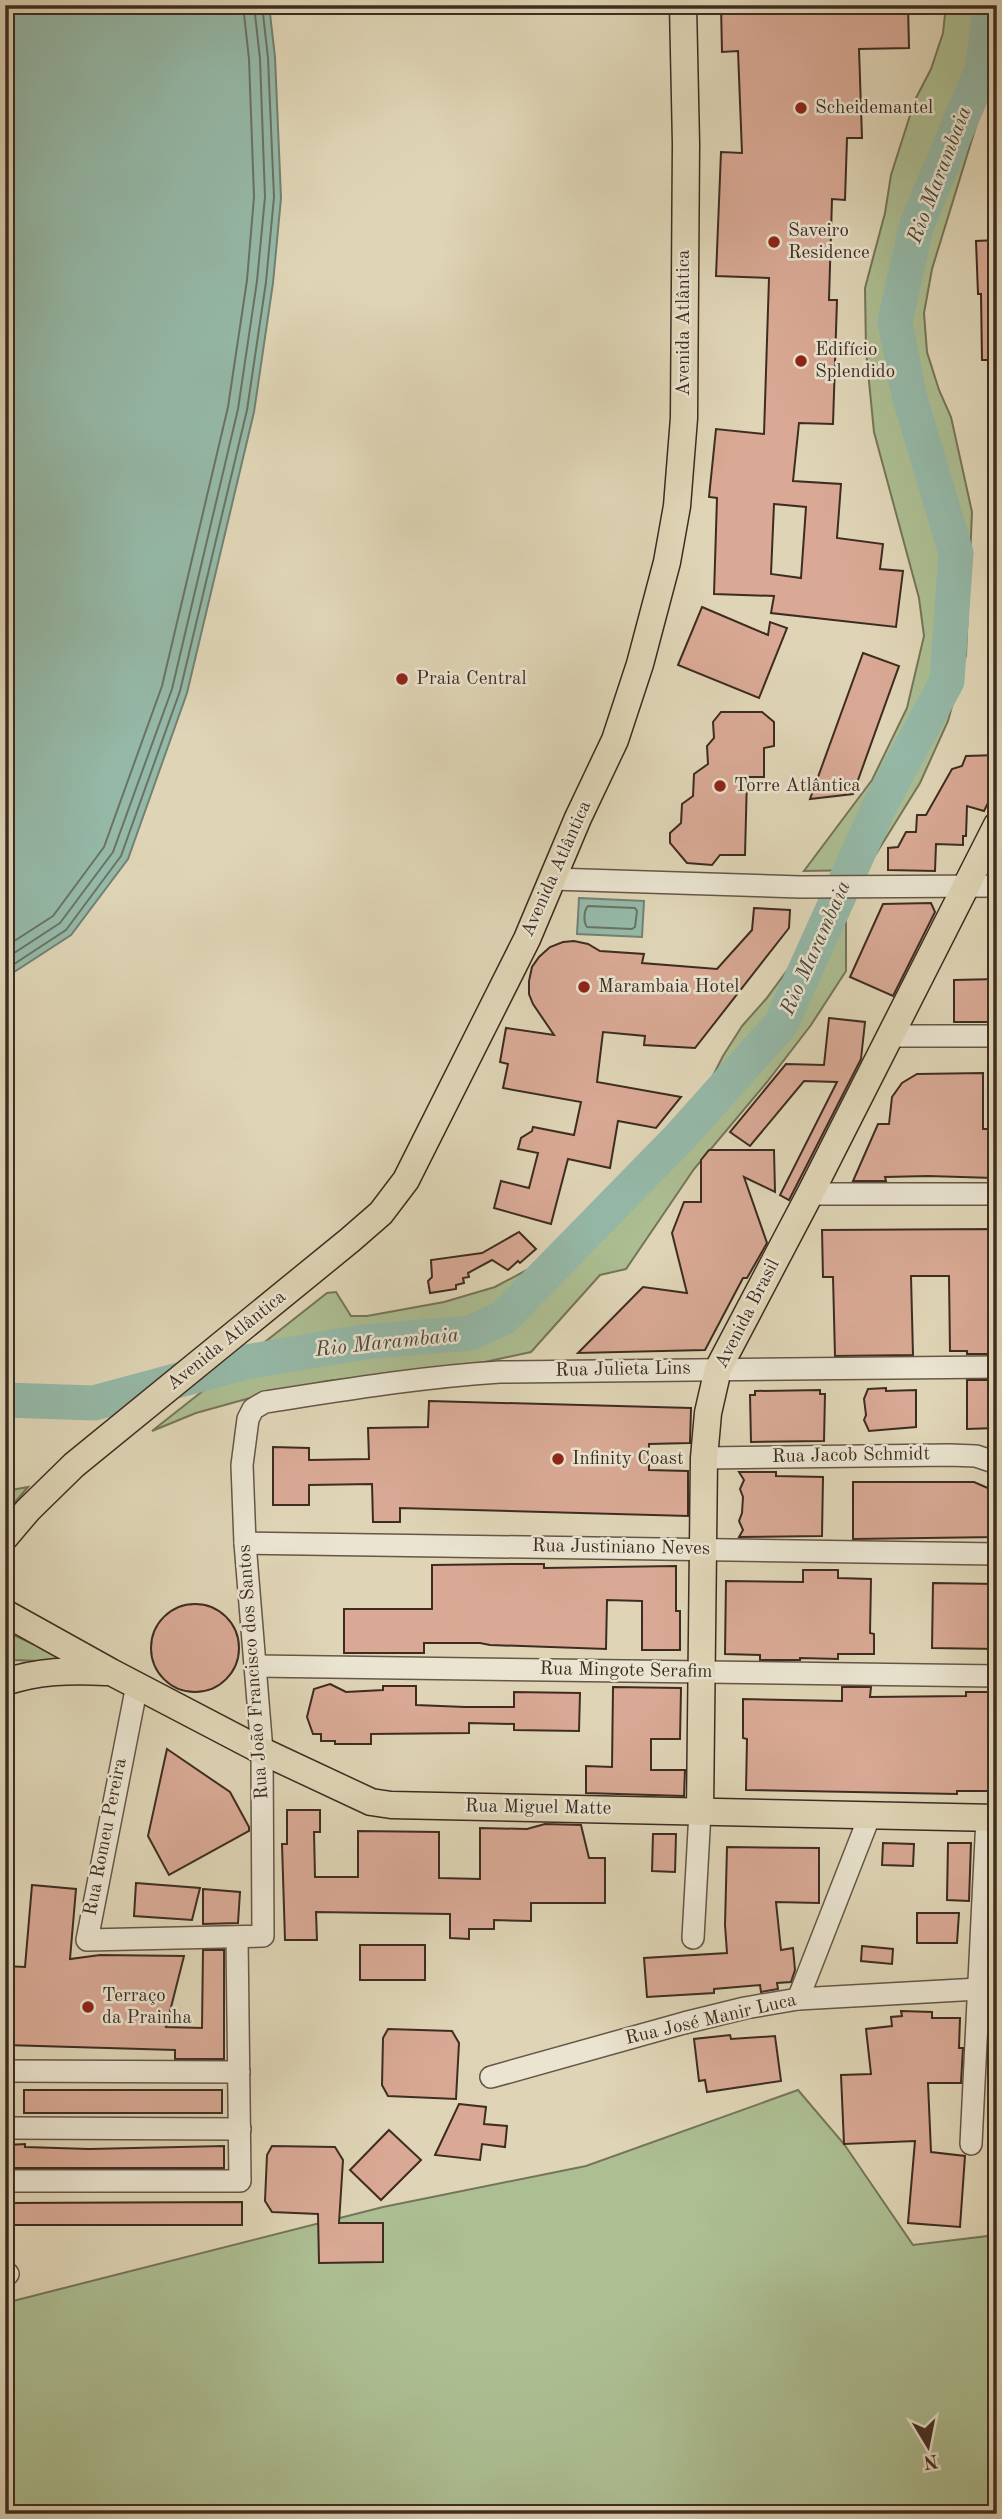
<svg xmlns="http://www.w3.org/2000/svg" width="1002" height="2519" viewBox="0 0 1002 2519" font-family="'Old Standard TT',serif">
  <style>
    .green { fill: #acbe92; stroke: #75755a; stroke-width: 2 }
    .water { fill: #95b9a8; stroke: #728172; stroke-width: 2 }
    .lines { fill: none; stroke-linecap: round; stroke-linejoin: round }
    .shore { stroke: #6a7264; stroke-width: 2 }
    .river { stroke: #95b9a8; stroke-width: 35 }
    .building { fill: #d9a995; stroke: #3e2c21; stroke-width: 2; fill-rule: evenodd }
    .minor-casing { stroke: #665646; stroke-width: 24 }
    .major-casing { stroke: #3e2c21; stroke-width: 29 }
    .minor { stroke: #eae4d0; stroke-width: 21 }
    .major { stroke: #dfd5b6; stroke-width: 26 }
    .poi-dot { fill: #8f2418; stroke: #eae4d0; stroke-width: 2.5 }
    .labels { text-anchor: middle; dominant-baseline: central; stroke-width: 5; stroke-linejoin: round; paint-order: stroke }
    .poi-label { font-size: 19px; fill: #3e2c21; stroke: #eae4d0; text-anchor: start }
    .street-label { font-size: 19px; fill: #3e2c21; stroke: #eae4d0 }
    .water-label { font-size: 21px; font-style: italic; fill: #4f483c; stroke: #eae4d0 }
  </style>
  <rect width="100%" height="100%" fill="#dfd5b6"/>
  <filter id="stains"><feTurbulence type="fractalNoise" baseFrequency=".00286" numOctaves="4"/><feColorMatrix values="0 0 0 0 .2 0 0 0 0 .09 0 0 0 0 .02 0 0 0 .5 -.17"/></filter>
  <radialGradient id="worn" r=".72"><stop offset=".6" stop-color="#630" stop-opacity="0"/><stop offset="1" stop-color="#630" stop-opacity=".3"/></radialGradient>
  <g class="green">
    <path d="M946 5H997V58L932 269 924 313 927 352 939 390 951 417 972 512 966 655 948 721 920 783 866 870 804 871 872 780 907 708 924 636 919 598 874 432 866 351 865 288 885 213 891 175 915 100 931 69 943 33Z"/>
    <path d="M846 912V971L811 1025 767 1082 694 1169 626 1269 600 1275 531 1352 471 1365 327 1381 250 1398 196 1413 152 1431 327 1293 336 1292 351 1316H367L444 1302 495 1287 538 1264 573 1241 616 1194 640 1161 702 1097 723 1056 742 1026 766 999 808 942 815 915Z"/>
    <path d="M28 1487 5 1514V1491Z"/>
    <path d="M5 1631 72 1662 12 1660 6 1653Z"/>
    <path d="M798 2090 844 2144 913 2245 997 2235V2514H5V2303L383 2207 586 2166Z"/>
  </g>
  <g class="water">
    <path d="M5 5H269L275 57 281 198 273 283 254 412 187 693 128 859 71 935 5 978Z"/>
    <path d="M579 898 644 901 642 937 577 934Z"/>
  </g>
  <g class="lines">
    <g class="shore">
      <path d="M588 906 635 908 637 911 635 927 632 929 587 927C583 922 584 910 588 906Z"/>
      <path d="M5 947 53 916 104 847 162 686 228 407 247 280 254 197 249 59 243 5"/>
      <path d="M5 959 60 923 113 852 172 689 238 409 257 281 265 197 260 59 254 5"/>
      <path d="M5 970 66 930 121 856 180 691 247 410 266 282 274 197 268 58 262 5"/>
    </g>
    <path class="river" d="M5 1400 94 1403 246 1362 363 1342 470 1333 503 1318 679 1138 781 1024 879 807 947 681 956 553 909 395 895 321 917 224 982 70 991 5"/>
  </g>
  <g class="building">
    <path d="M721 5H908L909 48 859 49 862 138H847L845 200 832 199 829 300H837L833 424 799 423 793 481 841 484 837 538 883 544 880 569 903 571 896 627 771 613 774 596 714 594 717 498 709 497 716 429 764 434 769 278 716 276 721 152 742 153 738 51 722 52ZM774 504 806 507 801 578 771 574Z"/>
    <path d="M997 240V360H982L981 294H978L976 241Z"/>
    <path d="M702 607 768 635 770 622 787 628 759 698 678 665Z"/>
    <path d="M863 653 899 666 853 794 810 799Z"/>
    <path d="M721 712H762L774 722V746L764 748V777H747L745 855H720L712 865 687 863 670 843V833L681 823 682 804 693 796 694 774 708 764 707 746 714 738 713 722Z"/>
    <path d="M997 755V785L984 811 967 806 966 836H963V845L936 844 935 871 888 870V848L898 847 906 832H916L917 815H926L952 769 962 766 966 756Z"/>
    <path d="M931 903 935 912 893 996 850 977 883 904Z"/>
    <path d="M754 908 790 910 789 928 695 1048 644 1045 645 1036 603 1032 597 1082 681 1097 656 1128 618 1121 610 1168 568 1159 551 1224 494 1208 501 1181 529 1188 538 1153 518 1149 521 1138 532 1131 533 1127 574 1135 581 1102 503 1088 508 1064 500 1062 506 1028 554 1035 533 1004 529 994V981L532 967 539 957 550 947 563 942 574 941 588 944 600 951 644 954 642 963 717 969 752 930Z"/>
    <path d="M997 979V1022H954V980Z"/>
    <path d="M829 1018 865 1022 861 1059 789 1200 780 1195 837 1082 804 1081 750 1146 730 1132 786 1064 824 1065Z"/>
    <path d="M983 1073V1129H993L994 1178 928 1176 885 1177 886 1181H853L878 1124H889L892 1097 902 1083 917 1074Z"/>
    <path d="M709 1150H774L775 1192 744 1177 767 1243 747 1278H743L705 1350 578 1353 643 1287 687 1293 672 1233 684 1202H701V1160Z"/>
    <path d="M997 1229V1354H967V1351H950L949 1276H911L913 1355 835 1356 833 1277H823L822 1230Z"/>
    <path d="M519 1232 536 1249 520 1263 518 1261 508 1270 492 1260 468 1273 469 1277 463 1278 464 1283 456 1285V1289L430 1293 428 1281 432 1277 431 1260 482 1253Z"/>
    <path d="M967 1380H997V1428L967 1429Z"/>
    <path d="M886 1388V1391L916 1390V1427L869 1431 864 1420 866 1415 864 1399 868 1389Z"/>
    <path d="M820 1390V1394H825L824 1441 751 1442 750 1395H755V1391Z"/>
    <path d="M429 1401 691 1408 690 1443 649 1444V1470L688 1471V1516L400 1508V1522H373L372 1484 309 1485V1505H273V1447L309 1448V1460L369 1459 368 1428 428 1427Z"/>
    <path d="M739 1472H776V1476L823 1477 822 1536 739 1537 743 1530 739 1521 742 1513 743 1497 740 1489 744 1480Z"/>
    <path d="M853 1482H974L997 1492V1537L853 1539Z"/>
    <path d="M512 1564H544V1568L676 1566V1611H680V1650H642V1601L607 1600 606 1649 490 1645 480 1643H424V1653H344V1609H432V1565Z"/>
    <path d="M803 1570H838V1578L871 1579 870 1633 874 1634V1654H838V1659L800 1658V1660H760V1655L725 1654 726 1581 803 1582Z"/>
    <path d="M933 1583 997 1584V1649L932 1648Z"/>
    <circle cx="195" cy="1648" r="44"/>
    <path d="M330 1684 346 1692 383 1690V1686H416V1705L465 1707H514V1692L580 1693 579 1731 514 1730V1724L469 1723V1733L371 1734V1744H335V1741H321V1734H313L307 1717 314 1689Z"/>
    <path d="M613 1687 681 1688 680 1739H651V1770H685L684 1796 586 1793V1766L612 1767Z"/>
    <path d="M842 1687H871L870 1697 966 1696V1692H993L994 1791H957V1794L746 1790 747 1739 743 1738V1699L842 1701Z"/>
    <path d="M167 1749 230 1792 249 1827V1831L169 1875 148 1836Z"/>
    <path d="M287 1810H320V1832H314L315 1877H358V1831L439 1832V1878L480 1879V1828L527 1829 545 1824 581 1825 589 1858H605V1903H531V1921L494 1920V1929H469V1939L450 1938V1914L316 1912 317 1940H285L282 1844H287Z"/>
    <path d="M653 1834H676L675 1872 652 1871Z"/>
    <path d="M883 1843 914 1844 913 1866 882 1865Z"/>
    <path d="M948 1843H971L969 1901 947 1900Z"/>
    <path d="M727 1847 819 1848V1903L776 1902 781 1950 793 1948 795 1970 791 1982 777 1983 778 1989 761 1992 760 1985 714 1989V1993L647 1997 644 1958 727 1953 725 1925Z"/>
    <path d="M136 1883 200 1888 192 1920 134 1916Z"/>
    <path d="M32 1885 76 1889 70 1959 100 1955 184 1956 166 2027 202 2028 203 1950H224V2059H175V2050L5 2045V1966L25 1967Z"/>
    <path d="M203 1889 240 1892 238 1923 203 1924Z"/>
    <path d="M917 1913H959L957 1943H917Z"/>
    <rect x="360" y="1945" width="65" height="35"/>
    <path d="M862 1946 893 1949 892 1964 861 1961Z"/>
    <path d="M901 2011 932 2012V2018H960L959 2048H963L961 2083H928L931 2152 965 2156 960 2227 908 2223 915 2141 844 2144 841 2075 871 2074 866 2029 892 2026 891 2017 902 2016Z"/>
    <path d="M388 2029 452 2031 459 2043 456 2099 388 2096 382 2085 383 2038Z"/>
    <path d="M730 2035 731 2039 775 2036 781 2081 707 2092 705 2080 699 2081 694 2039Z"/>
    <rect x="24" y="2090" width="198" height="23"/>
    <path d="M459 2104 486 2107 484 2124 507 2126 505 2147 482 2144 480 2160 435 2155Z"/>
    <path d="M389 2130 421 2160 381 2200 350 2170Z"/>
    <path d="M25 2144V2147L89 2149 224 2146V2168H8L7 2145Z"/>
    <path d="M272 2146 335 2147 343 2160 339 2223H383V2262L319 2263 318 2214 272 2212 265 2201 267 2155Z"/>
    <path d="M242 2202V2225H5V2203Z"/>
  </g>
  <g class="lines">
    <defs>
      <g id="minor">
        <path d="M553 879 800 887 997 886"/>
        <path d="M890 1036H997"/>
        <path d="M810 1194H997"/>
        <path d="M704 1458 949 1455 976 1456 997 1463"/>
        <path d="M245 1543 997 1554"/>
        <path d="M255 1666 997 1676"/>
        <path d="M137 1685 87 1940 263 1936 262 1751 245 1543 242 1465 248 1419 253 1409 265 1402C343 1390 421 1377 500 1372L997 1367"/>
        <path d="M693 1938 700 1812"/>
        <path d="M798 1999 870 1815"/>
        <path d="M5 2071 239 2072"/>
        <path d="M491 2077 684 2023 745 2008 798 1999 979 1989"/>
        <path d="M5 2128 240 2129"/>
        <path d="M971 2144 987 1818"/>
        <path d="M5 2181H240L237 1937"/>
        <path d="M5 2273 8 2274"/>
      </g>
      <g id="major">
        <path d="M5 1537 28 1510 74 1465 350 1240 381 1213 406 1180 527 939 578 818 615 740 640 664 667 562 677 506 684 418 686 144 683 5"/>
        <path d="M5 1613 111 1672 262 1751 371 1802 391 1805 997 1818"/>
        <path d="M5 1682C39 1671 70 1670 106 1672"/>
        <path d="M700 1812 704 1458 708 1413 718 1369 810 1194 997 825"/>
      </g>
    </defs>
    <use href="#minor" class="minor-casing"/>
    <use href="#major" class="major-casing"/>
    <use href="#minor" class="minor"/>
    <use href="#major" class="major"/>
  </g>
  <g class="poi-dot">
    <circle cx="801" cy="108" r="7"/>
    <circle cx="774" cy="242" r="7"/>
    <circle cx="801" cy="361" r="7"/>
    <circle cx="402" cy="679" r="7"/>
    <circle cx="720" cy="786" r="7"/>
    <circle cx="584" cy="987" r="7"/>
    <circle cx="558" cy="1459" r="7"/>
    <circle cx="88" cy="2007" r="7"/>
  </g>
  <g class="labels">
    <g class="poi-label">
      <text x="815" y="108">Scheidemantel</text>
      <text x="788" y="231">Saveiro<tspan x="788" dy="22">Residence</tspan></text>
      <text x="815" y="350">Edifício<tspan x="815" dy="22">Splendido</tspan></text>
      <text x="416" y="679">Praia Central</text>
      <text x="734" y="786">Torre Atlântica</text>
      <text x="598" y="987">Marambaia Hotel</text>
      <text x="572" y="1459">Infinity Coast</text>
      <text x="102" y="1996">Terraço<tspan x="102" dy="22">da Prainha</tspan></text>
    </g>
    <g class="street-label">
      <text transform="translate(684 323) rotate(-90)">Avenida Atlântica</text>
      <text transform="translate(557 869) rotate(-66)">Avenida Atlântica</text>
      <text transform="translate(748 1314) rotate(-63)">Avenida Brasil</text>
      <text transform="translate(227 1341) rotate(-39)">Avenida Atlântica</text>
      <text transform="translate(623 1370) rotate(-1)">Rua Julieta Lins</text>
      <text transform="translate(851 1456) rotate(-1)">Rua Jacob Schmidt</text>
      <text transform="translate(621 1548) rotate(1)">Rua Justiniano Neves</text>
      <text transform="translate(626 1671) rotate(1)">Rua Mingote Serafim</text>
      <text transform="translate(254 1672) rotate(-94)">Rua João Francisco dos Santos</text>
      <text transform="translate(538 1808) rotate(1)">Rua Miguel Matte</text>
      <text transform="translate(106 1837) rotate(-79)">Rua Romeu Pereira</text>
      <text transform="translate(711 2020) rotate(-13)">Rua José Manir Luca</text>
    </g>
    <g class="water-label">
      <text transform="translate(940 175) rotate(-69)">Rio Marambaia</text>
      <text transform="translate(816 948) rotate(-66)">Rio Marambaia</text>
      <text transform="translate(387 1343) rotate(-6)">Rio Marambaia</text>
    </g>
  </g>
  <rect width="1002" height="2519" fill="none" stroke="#dfd5b6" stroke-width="28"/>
  <rect x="7" y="7" width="988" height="2505" fill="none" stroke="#3e2c21" stroke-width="3.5"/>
  <rect x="14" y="14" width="974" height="2491" fill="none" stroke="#3e2c21" stroke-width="2"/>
  <g transform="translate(928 2446) rotate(170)" stroke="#eae4d0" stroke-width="5" paint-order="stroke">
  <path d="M0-5L12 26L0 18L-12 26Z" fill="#3e2c21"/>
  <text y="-10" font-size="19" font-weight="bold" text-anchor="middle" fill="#3e2c21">N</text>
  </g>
  <rect width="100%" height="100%" filter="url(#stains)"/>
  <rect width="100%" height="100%" fill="url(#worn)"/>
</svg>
